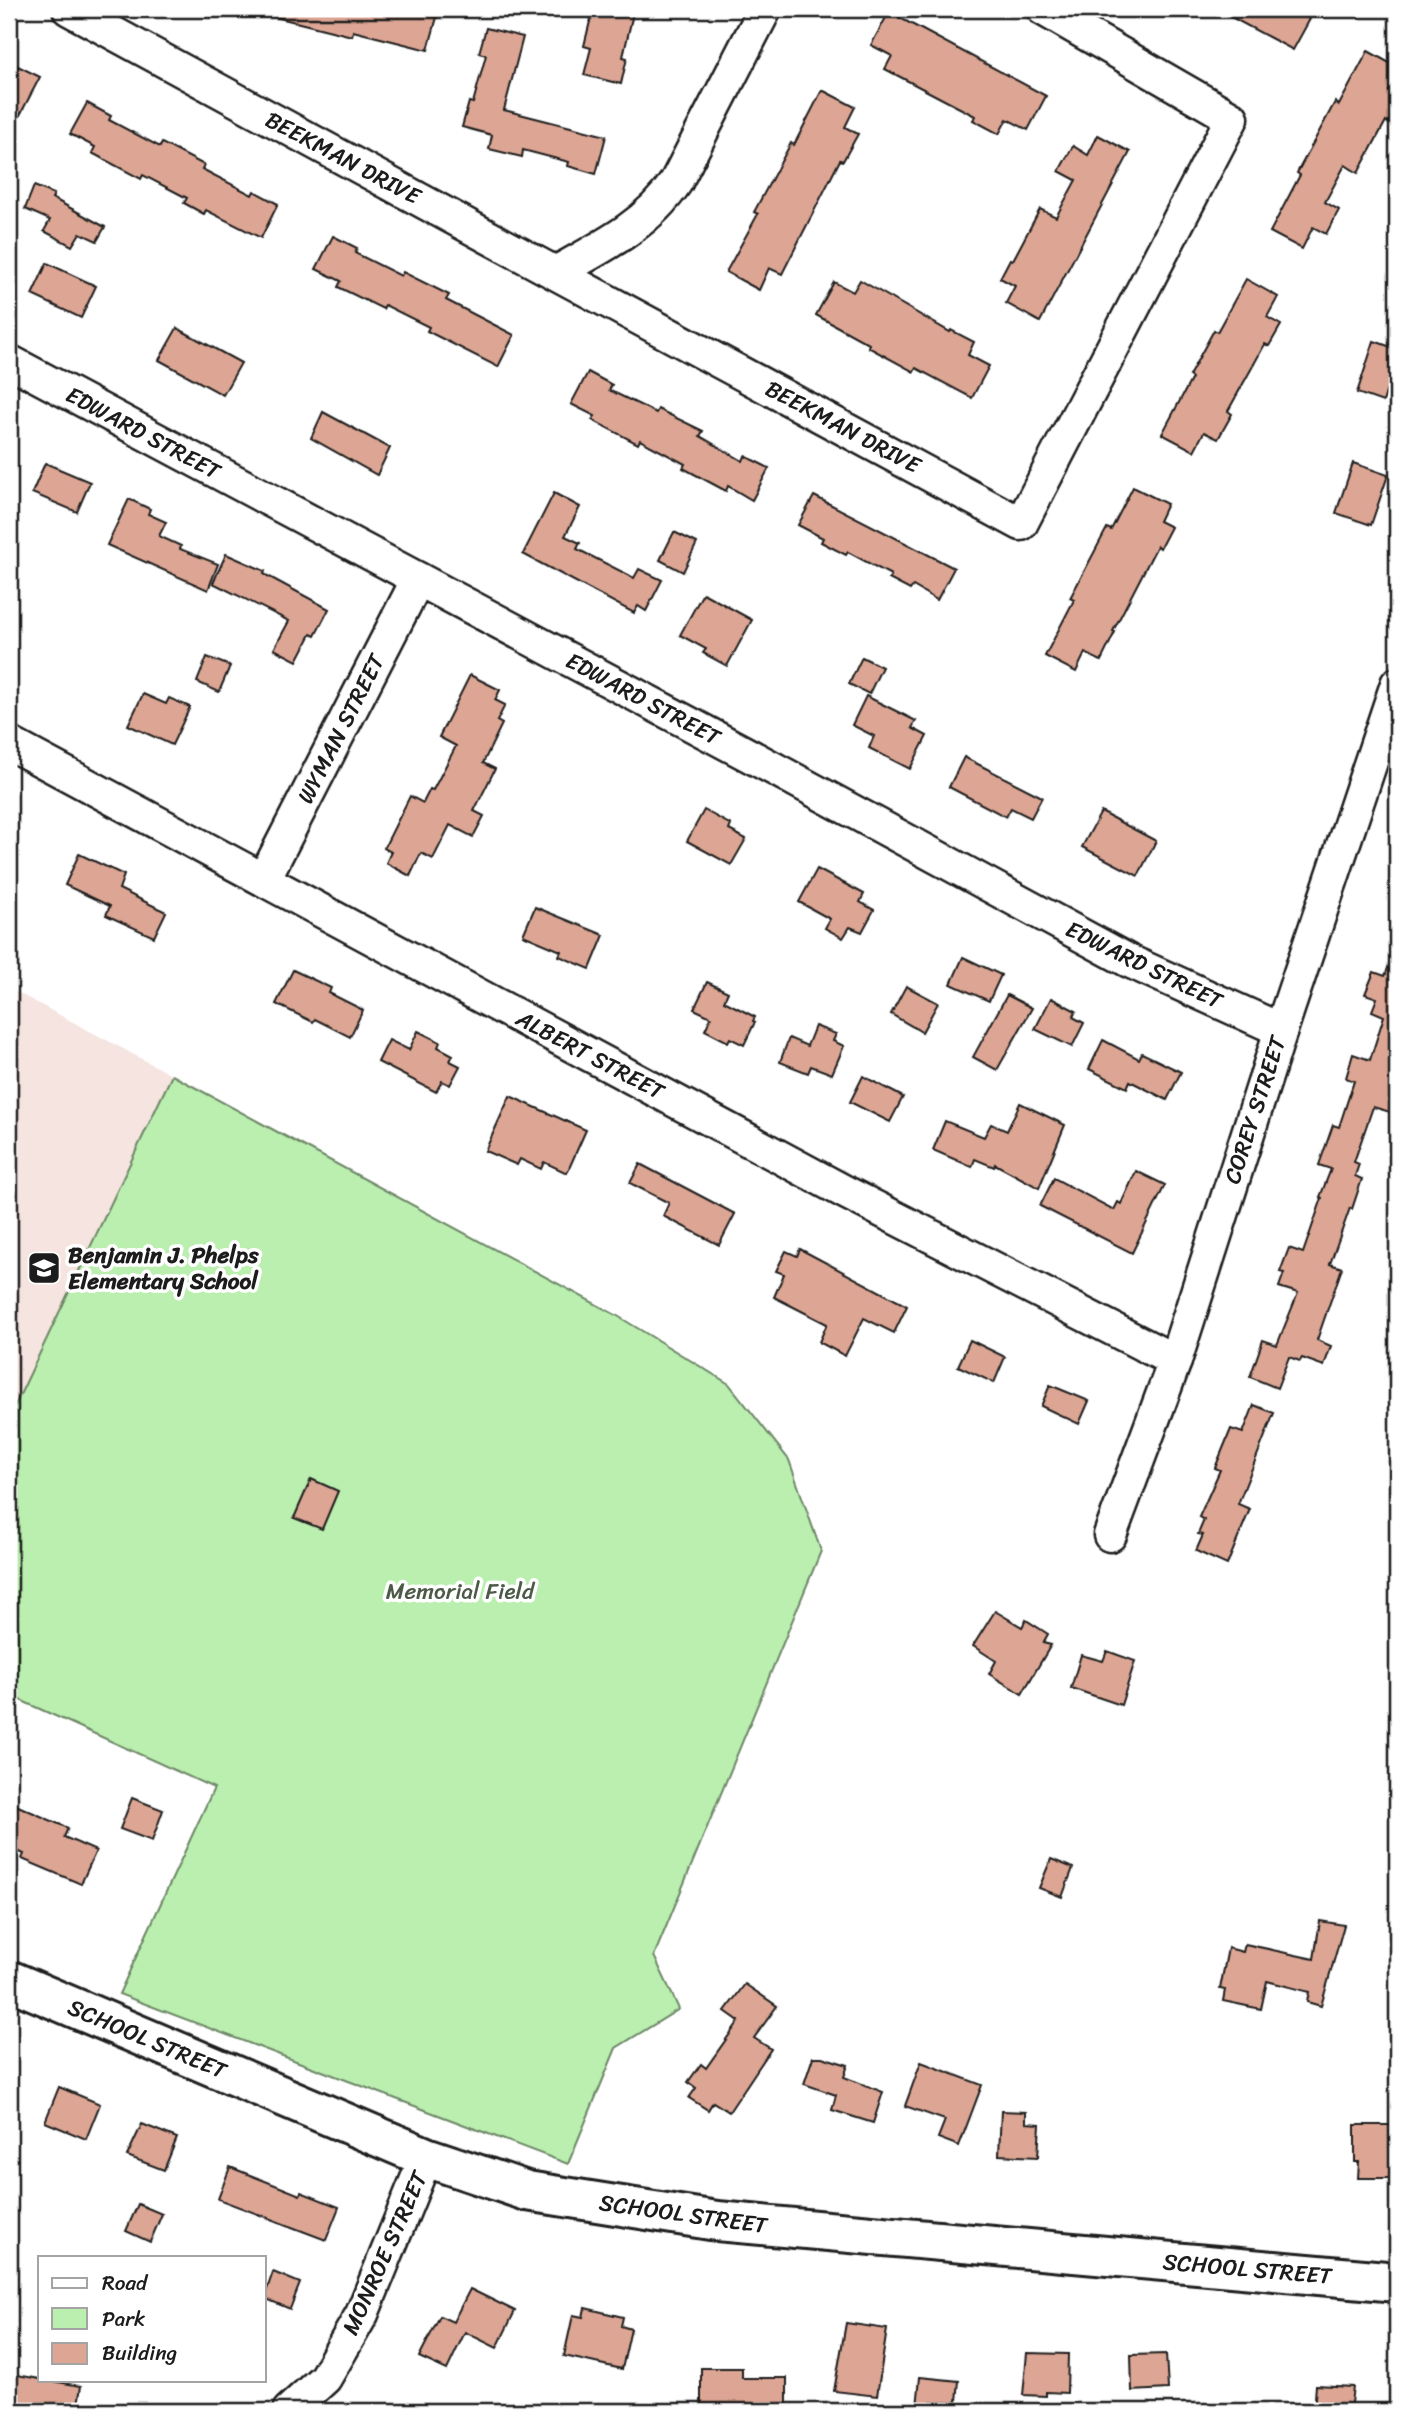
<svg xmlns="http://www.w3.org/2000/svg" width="1406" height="2420" viewBox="0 0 1406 2420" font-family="Sriracha,sans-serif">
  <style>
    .built { fill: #f5e4df }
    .green { fill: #bbefb0; stroke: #6c8666; stroke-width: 2 }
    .building { fill: #dda694; stroke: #1c1c1c; stroke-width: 2 }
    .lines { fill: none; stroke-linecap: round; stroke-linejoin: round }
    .minor-casing { stroke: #1c1c1c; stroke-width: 37 }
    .tertiary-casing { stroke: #1c1c1c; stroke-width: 44 }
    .minor { stroke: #fff; stroke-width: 32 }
    .tertiary { stroke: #fff; stroke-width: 38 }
    .labels { text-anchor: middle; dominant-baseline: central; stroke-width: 7; stroke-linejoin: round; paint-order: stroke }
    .street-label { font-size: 23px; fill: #1c1c1c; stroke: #fff }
    .poi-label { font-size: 23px; font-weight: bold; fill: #1c1c1c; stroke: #fff; text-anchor: start }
    .park-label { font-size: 23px; fill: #4c5b48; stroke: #fff }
  </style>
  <rect width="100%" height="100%" fill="#fff"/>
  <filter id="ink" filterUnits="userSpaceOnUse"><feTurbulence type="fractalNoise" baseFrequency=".0143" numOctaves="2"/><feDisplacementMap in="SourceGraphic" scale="14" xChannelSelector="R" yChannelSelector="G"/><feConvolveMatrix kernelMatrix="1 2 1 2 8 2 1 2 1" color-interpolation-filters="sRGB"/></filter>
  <g filter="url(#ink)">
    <path class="built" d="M9 988 172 1075 9 1417Z"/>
    <path class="green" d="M172 1075 616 1315 729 1384 789 1460 821 1551 654 1956 679 2009 616 2048 568 2164 119 1994 214 1788 9 1695V1418Z"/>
    <g class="building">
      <path d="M276 9H404L437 17 428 50 353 31 352 36 275 17Z"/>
      <path d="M593 9H634L623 57 627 58 621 84 584 75 591 48 584 46Z"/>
      <path d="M1216 9H1290L1310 19 1293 50Z"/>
      <path d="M889 12 1046 96 1028 130 1007 119 999 134 973 120 975 116 885 69 892 56 871 45Z"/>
      <path d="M486 28 523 37 504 110 606 136 596 174 568 166 569 162 523 150 522 157 489 149 492 135 462 127 469 102 473 103 486 55 479 53Z"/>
      <path d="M1368 51 1397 67V75L1389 91 1397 95V106L1388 123 1386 121 1358 173 1345 165 1325 202 1339 210 1326 234 1313 227 1302 249 1270 232 1300 175 1297 173 1335 102 1339 105Z"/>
      <path d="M9 66 16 69 18 66 40 77 9 136Z"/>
      <path d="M822 90 855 107 845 127 858 134 843 161 840 160 782 274 769 268 759 290 726 272 758 214 754 212 791 143 794 145Z"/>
      <path d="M87 103 111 116 109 120 160 147 162 143 204 165 202 169 252 195 254 191 278 204 261 238 206 210 204 214 184 203 187 198 143 175 141 179 92 153 95 147 70 134Z"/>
      <path d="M1098 135 1130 152 1040 322 1006 303 1015 286 1000 278 1010 259 1013 260 1040 209 1056 217 1076 180 1059 171 1073 146 1088 155Z"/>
      <path d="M34 186 54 194 52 198 105 227 97 241 80 233 72 246 44 231 50 220 25 209Z"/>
      <path d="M333 236 357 248 355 253 401 276 403 272 449 295 446 300 514 335 498 367 427 331 429 327 385 305 383 309 338 287 341 281 316 269Z"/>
      <path d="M47 263 96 286 81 318 32 295Z"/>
      <path d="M1246 279 1278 297 1267 317 1281 325 1269 346 1265 344 1228 411 1232 414 1218 439 1204 432 1194 451 1162 434 1192 378 1189 376 1214 330 1217 332Z"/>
      <path d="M860 280 950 332 951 330 974 342 968 355 989 366 972 398 916 368 914 372 868 347 869 344 816 315 834 282 853 292Z"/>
      <path d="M177 328 241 363 223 395 159 360Z"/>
      <path d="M1374 341 1397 349V375L1392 373 1383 402 1357 393Z"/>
      <path d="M588 372 612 385 609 390 656 413 658 409 703 431 700 436 743 461 745 456 769 468 752 500 728 486 726 491 683 468 685 464 640 440 638 444 592 420 595 416 571 404Z"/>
      <path d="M323 412 390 448 377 475 311 438Z"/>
      <path d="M45 463 90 482 77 512 32 493Z"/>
      <path d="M1353 463 1388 475 1371 525 1336 513Z"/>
      <path d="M1133 487 1167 504 1159 521 1171 527 1160 548 1157 546 1113 631 1115 632 1101 661 1085 653 1076 672 1045 656 1074 600 1070 598 1107 528 1111 530Z"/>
      <path d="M554 493 580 507 565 536 580 543 577 549 634 578 639 569 662 580 646 611 638 606 634 613 523 554Z"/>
      <path d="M814 496 954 568 937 600 913 586 910 590 889 579 891 575 848 552 846 555 821 542 823 538 798 525Z"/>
      <path d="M129 499 150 509 148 514 166 522 159 536 181 546 180 549 218 564 208 590 107 545Z"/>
      <path d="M674 532 697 543 683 572 660 560Z"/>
      <path d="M226 554 265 571 264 574 329 609 315 636 311 634 297 661 274 649 289 621 213 583Z"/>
      <path d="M703 593 752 620 727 666 703 653 706 649 680 635Z"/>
      <path d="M207 657 230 666 219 692 197 682Z"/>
      <path d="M862 657 882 667 869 694 849 684Z"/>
      <path d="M470 675 500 690 495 700 505 705 497 721 502 724 483 763 495 769 474 811 484 816 473 837 450 825 433 859 421 853 410 876 386 863 391 852 384 848 410 796 423 803 430 789 433 790 456 746 439 737Z"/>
      <path d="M143 694 166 704 169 698 190 707 172 745 128 725Z"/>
      <path d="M866 696 916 721 912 728 927 736 910 769 869 748 874 736 852 725Z"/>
      <path d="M964 757 1042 797 1031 818 1011 808 1006 817 949 787Z"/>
      <path d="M704 810 731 825 729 830 746 839 731 865 687 841Z"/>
      <path d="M1101 812 1156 841 1138 876 1082 847Z"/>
      <path d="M79 854 124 875 119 889 166 912 154 937 106 915 110 906 65 885Z"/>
      <path d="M817 869 864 894 860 902 874 910 862 932 850 927 843 938 825 928 830 919 799 902Z"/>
      <path d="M535 907 604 935 590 969 559 956 561 951 523 935Z"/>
      <path d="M1395 949H1397V1114L1373 1107 1354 1162 1359 1164 1355 1176 1362 1179 1352 1209 1350 1208 1330 1264 1342 1268 1317 1340 1331 1346 1324 1366 1302 1358 1300 1361 1289 1357 1277 1388 1250 1377 1263 1340 1277 1345 1298 1293 1279 1287 1284 1273 1280 1272 1289 1248 1303 1253 1322 1198 1320 1197 1331 1169 1319 1165 1333 1125 1339 1127 1354 1081 1346 1078 1353 1054 1370 1060 1384 1016 1372 1011 1377 998 1365 994 1374 972 1385 976Z"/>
      <path d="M963 957 1001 975 989 1001 951 984Z"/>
      <path d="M293 970 331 988 329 993 363 1010 350 1037 315 1019 313 1022 276 1004Z"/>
      <path d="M707 982 728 992 724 1001 755 1017 753 1021 755 1022 744 1045 730 1038 728 1042 705 1030 711 1017 694 1009Z"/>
      <path d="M906 986 938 1003 922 1032 891 1014Z"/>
      <path d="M1007 995 1032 1008 997 1070 973 1057Z"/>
      <path d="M1051 998 1076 1011 1073 1017 1084 1023 1072 1047 1035 1029Z"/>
      <path d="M815 1026 836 1034 833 1041 844 1046 832 1074 811 1066 808 1073 780 1062 789 1038 807 1046Z"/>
      <path d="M418 1031 440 1042 438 1047 453 1055 450 1061 460 1066 450 1085 442 1081 436 1092 378 1062 389 1040 409 1050Z"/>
      <path d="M1103 1040 1139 1059 1142 1053 1181 1072 1167 1100 1130 1081 1127 1088 1089 1069Z"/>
      <path d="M863 1076 903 1097 890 1122 850 1102Z"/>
      <path d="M510 1096 586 1130 567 1173 544 1162 541 1169 520 1159 517 1165 485 1151Z"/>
      <path d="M1020 1103 1065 1125 1039 1188 995 1164 994 1167 975 1159 972 1167 933 1150 945 1121 984 1137 991 1124 1007 1131Z"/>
      <path d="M640 1164 735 1214 719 1245 663 1216 669 1203 630 1183Z"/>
      <path d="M1136 1171 1165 1185 1132 1253 1040 1206 1054 1178 1114 1210 1118 1202 1121 1204Z"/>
      <path d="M800 1249 907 1306 894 1333 864 1318 845 1356 819 1342 827 1324 774 1297 784 1274 776 1271 786 1251 797 1256Z"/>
      <path d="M970 1340 1005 1357 994 1383 958 1366Z"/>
      <path d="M1050 1385 1089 1401 1079 1424 1041 1406Z"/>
      <path d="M1254 1405 1274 1413 1238 1504 1250 1509 1227 1565 1196 1551 1203 1535 1198 1534 1204 1520 1199 1517 1220 1470 1215 1468 1231 1429 1243 1433Z"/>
      <path d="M311 1479 338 1491 322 1529 294 1518Z"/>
      <path d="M995 1611 1022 1627 1026 1620 1048 1634 1043 1643 1051 1645 1022 1694 989 1674 996 1661 973 1646Z"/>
      <path d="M1107 1651 1135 1661 1121 1705 1071 1688 1081 1655 1103 1661Z"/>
      <path d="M132 1798 163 1810 152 1841 120 1829Z"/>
      <path d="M9 1802 68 1828 64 1837 96 1851 81 1884 22 1859 24 1854 9 1847Z"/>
      <path d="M1051 1859 1073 1868 1062 1897 1039 1888Z"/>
      <path d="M1320 1921 1344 1925 1321 2006 1307 2002 1309 1992 1267 1981 1261 2009 1223 2001 1225 1990 1220 1989 1228 1948 1243 1952 1245 1944 1314 1959Z"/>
      <path d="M745 1984 777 2006 754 2038 771 2049 729 2112 713 2102 708 2110 689 2098 696 2088 688 2082 701 2064 706 2068 739 2021 725 2011Z"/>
      <path d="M813 2057H822L848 2065 844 2077 883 2092 873 2123 832 2110 836 2095 804 2084Z"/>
      <path d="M921 2062 982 2085 959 2146 938 2138 945 2120 905 2106Z"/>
      <path d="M59 2087 100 2104 86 2139 45 2122Z"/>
      <path d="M1001 2111 1026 2112V2123L1040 2124 1038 2157 999 2155Z"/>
      <path d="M142 2124 177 2138 164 2170 127 2156Z"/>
      <path d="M1355 2125H1392V2178H1358L1359 2162H1355Z"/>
      <path d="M230 2167 300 2195 301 2192 339 2207 326 2240 218 2199Z"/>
      <path d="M138 2204 162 2214 150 2242 126 2231Z"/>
      <path d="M273 2272 300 2283 290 2309 264 2298Z"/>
      <path d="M470 2289 515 2311 497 2348 465 2332 447 2370 419 2357 440 2316 453 2322Z"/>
      <path d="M585 2308 623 2317 621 2326 631 2329 622 2369 564 2356 573 2315 583 2317Z"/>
      <path d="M846 2323 887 2329 877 2396 834 2391Z"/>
      <path d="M1027 2353 1068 2354 1067 2393 1046 2392V2396L1023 2395Z"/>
      <path d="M1166 2354 1168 2389 1132 2391 1131 2355Z"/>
      <path d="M701 2368H742V2378H787V2410L701 2411Z"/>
      <path d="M11 2374 81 2386 77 2411H37L9 2407Z"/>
      <path d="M920 2377 959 2381 956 2411 917 2407Z"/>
      <path d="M1316 2385 1353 2387 1350 2411H1314Z"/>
    </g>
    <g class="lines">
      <defs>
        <g id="minor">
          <path d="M69 9C385 183 704 352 1021 524L1232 118 1043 9"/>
          <path d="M557 272C602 247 647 225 676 182L765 9"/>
          <path d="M9 361 771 767 1129 961 1281 1030"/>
          <path d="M9 743 845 1192 1175 1361"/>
          <path d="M264 879 418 579"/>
          <path d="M1110 1535 1175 1361 1281 1030 1397 684"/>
          <path d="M289 2411 325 2378 362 2314 426 2157"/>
        </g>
        <path id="tertiary" d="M9 1980 426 2157 527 2191 717 2221 1397 2282"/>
      </defs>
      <use href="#minor" class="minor-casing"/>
      <use href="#tertiary" class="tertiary-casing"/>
      <use href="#minor" class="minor"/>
      <use href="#tertiary" class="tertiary"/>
    </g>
  </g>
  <defs>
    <symbol id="school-square" viewBox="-11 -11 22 22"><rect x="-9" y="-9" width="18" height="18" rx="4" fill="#1c1c1c" stroke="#fff"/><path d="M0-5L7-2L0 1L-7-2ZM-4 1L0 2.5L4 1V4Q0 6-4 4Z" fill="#fff"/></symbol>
  </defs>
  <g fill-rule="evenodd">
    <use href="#school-square" x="25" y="1249" width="38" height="38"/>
  </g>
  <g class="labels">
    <g class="street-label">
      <text transform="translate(343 158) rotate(28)">BEEKMAN DRIVE</text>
      <text transform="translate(843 427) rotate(28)">BEEKMAN DRIVE</text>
      <text transform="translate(143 433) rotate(28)">EDWARD STREET</text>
      <text transform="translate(643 699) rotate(28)">EDWARD STREET</text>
      <text transform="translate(341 729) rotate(-63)">WYMAN STREET</text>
      <text transform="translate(1144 965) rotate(26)">EDWARD STREET</text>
      <text transform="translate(590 1055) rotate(28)">ALBERT STREET</text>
      <text transform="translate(1255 1110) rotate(-72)">COREY STREET</text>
      <text transform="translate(147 2039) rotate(23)">SCHOOL STREET</text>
      <text transform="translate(683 2214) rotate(8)">SCHOOL STREET</text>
      <text transform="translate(385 2253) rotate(-66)">MONROE STREET</text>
      <text transform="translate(1247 2269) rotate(5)">SCHOOL STREET</text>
    </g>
    <g class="poi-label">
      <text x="68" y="1255">Benjamin J. Phelps<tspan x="68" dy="26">Elementary School</tspan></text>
    </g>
    <g class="park-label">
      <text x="460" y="1591">Memorial Field</text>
    </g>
  </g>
  <rect width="1406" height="2420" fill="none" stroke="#fff" stroke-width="35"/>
  <rect x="18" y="18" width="1371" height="2385" fill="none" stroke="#1c1c1c" stroke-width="2.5" filter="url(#ink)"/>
  <rect x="38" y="2256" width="228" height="126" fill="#ffffff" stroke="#a4a4a4" stroke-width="2"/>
  <rect x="52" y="2278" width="35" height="10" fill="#ffffff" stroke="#a4a4a4" stroke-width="2"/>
  <text x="102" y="2290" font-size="21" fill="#1c1c1c">Road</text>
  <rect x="52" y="2308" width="35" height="21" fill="#bbefb0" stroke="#a4a4a4" stroke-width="2"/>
  <text x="102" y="2326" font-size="21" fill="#1c1c1c">Park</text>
  <rect x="52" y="2343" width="35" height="21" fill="#dda694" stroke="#a4a4a4" stroke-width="2"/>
  <text x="102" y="2360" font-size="21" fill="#1c1c1c">Building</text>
</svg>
